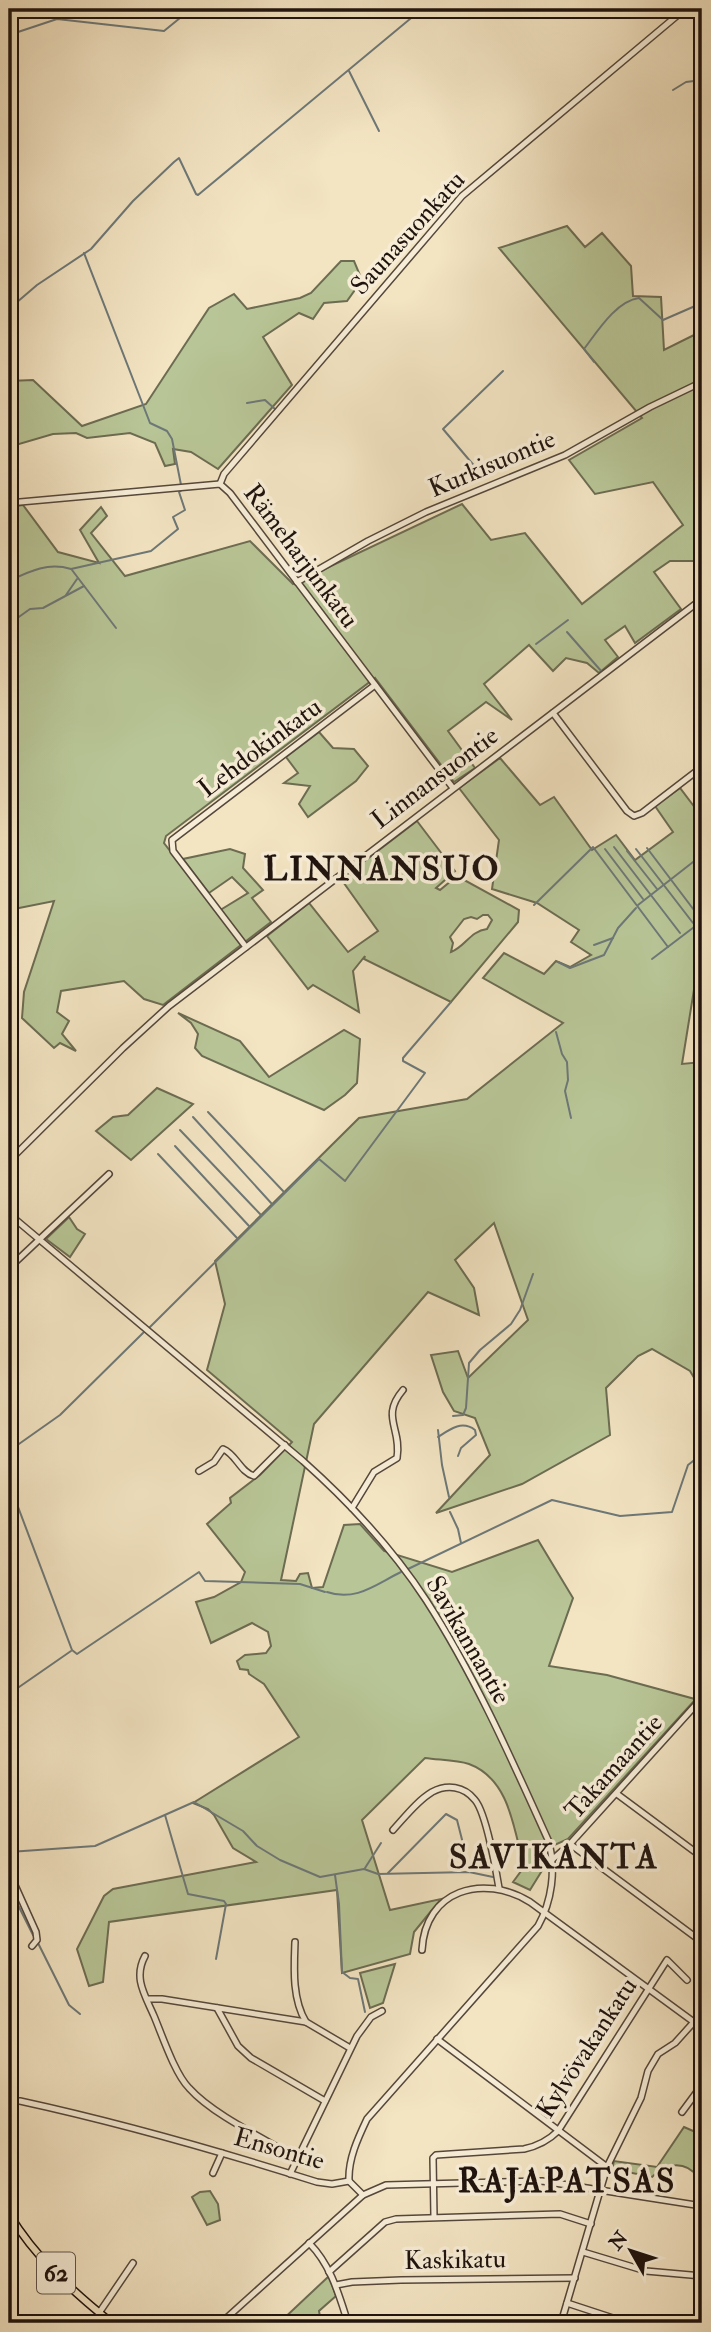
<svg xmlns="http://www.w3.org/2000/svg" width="711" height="2332" viewBox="0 0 711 2332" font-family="'IM FELL Double Pica',serif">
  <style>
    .green { fill: #b8c596; stroke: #6c6c52; stroke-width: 2; fill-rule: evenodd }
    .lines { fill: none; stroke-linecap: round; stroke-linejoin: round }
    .stream { stroke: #6d7878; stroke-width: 2 }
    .minor-casing { stroke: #54473b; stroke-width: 8 }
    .major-casing { stroke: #1f130e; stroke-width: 9 }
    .minor { stroke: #f7edd7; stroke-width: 5 }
    .major { stroke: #f3e4c2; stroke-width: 6 }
    .labels { text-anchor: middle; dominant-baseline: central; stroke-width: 7; stroke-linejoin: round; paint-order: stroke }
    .shield { fill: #f7edd7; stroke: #60544a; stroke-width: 2 }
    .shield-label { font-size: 24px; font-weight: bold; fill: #1f130e }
    .street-label { font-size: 26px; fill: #1f130e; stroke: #f7edd7 }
    .district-label { font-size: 33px; font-weight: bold; letter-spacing: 2px; fill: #1f130e; stroke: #f7edd7 }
  </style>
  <rect width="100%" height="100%" fill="#f3e4c2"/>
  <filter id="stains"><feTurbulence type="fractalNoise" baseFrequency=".00286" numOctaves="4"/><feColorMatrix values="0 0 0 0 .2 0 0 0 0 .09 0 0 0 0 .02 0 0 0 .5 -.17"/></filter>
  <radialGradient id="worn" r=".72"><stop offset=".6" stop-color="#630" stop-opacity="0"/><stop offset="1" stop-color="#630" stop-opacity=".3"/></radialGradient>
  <g class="green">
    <path d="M567 226 585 247 602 233 631 266 633 296 661 297 664 350 694 335 702 341V561H670L654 572 681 609 635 643 625 626 605 640 618 657 599 673 587 663 566 658 553 671 529 645 484 684 512 720 486 702 448 731 475 768 454 782 375 678 166 836 164 843 217 912 248 893 232 877 209 893 183 859 230 849 245 854 243 868 263 890 252 898 271 922 163 1005 144 999 124 981 61 991 57 1012 69 1021 62 1034 76 1051 60 1043 54 1048 22 1018 24 992 54 901 9 910V507L23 505 58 552 99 563 80 530 101 507 107 516 91 533 125 576 250 541 293 584 462 504 491 540 525 533 582 604 683 525 653 482 595 494 569 460 642 418 499 248Z"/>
    <path d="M341 261H354L362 280 347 301 324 303 313 319 299 313 263 337 292 385 218 469 191 452 173 449 175 464 165 466 155 443 130 433 87 438 76 433 53 434 9 447V381L33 380 82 426 146 404 209 308 234 294 247 309 300 298 311 293Z"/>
    <path d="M319 732 333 748 354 749 368 766 356 781 308 817 299 804 310 786 284 783 298 773 286 757Z"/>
    <path d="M500 758 540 805 554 797 592 850 616 835 635 860 673 832 655 806 680 788 702 817V940L682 1064 702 1062V1391L690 1371 652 1349 638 1356 606 1388 610 1435 522 1484 436 1513 490 1455 475 1418 454 1411 443 1392 431 1355 458 1351 468 1378 528 1320 494 1223 455 1260 474 1288 479 1315 428 1292 314 1424 281 1580 296 1581 300 1574 308 1573 312 1588 323 1587 344 1525 360 1524 384 1551 452 1572 538 1540 573 1598 549 1666 607 1675 695 1699 702 1691V1791L695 1700 568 1839 541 1851 543 1869 530 1890 513 1882 524 1867C514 1830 510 1779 469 1764 456 1760 439 1760 425 1758L362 1820 390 1910 441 1899 414 1932 410 1954 342 1973 337 1890 109 1922 103 1982 89 1986 77 1949 104 1896 113 1889 256 1862 233 1848 214 1815 208 1809 193 1803 299 1737 264 1684 249 1674 248 1670 240 1669 237 1661 245 1655 266 1653 271 1646 268 1632 252 1623 211 1643 196 1602 214 1597 241 1582 245 1572 207 1524 231 1503 230 1498 260 1475 292 1442 207 1370 225 1304 215 1261 359 1118 467 1099 563 1023 483 978 504 953 544 974 556 961 570 967 591 955 571 942 579 930 537 903 492 889 499 840 459 788Z"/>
    <path d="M417 821 455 871 436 888 440 890 457 876 519 910 518 922 451 1002 364 959 365 956 353 971 359 1012 313 985 308 989 267 936 309 903 348 952 378 931 341 879ZM483 915H488L492 920 487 929C470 931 465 947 451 952L453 943 450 937 464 919 471 917 477 919Z"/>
    <path d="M178 1013 240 1041 269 1077 344 1030 360 1039 357 1083 345 1095 324 1110 202 1056 195 1048 198 1034 191 1023Z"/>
    <path d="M157 1088 193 1104 131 1160 96 1131 113 1117 128 1115Z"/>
    <path d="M69 1217 77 1229 85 1234 70 1257 46 1239Z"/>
    <path d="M12 1270H15L14 1314 9 1321V1273Z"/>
    <path d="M395 1964 383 2003 370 2008 360 1973Z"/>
    <path d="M684 2127 700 2134 702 2132V2175L698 2177C685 2160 665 2163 652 2177L612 2169 614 2161 657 2167Z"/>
    <path d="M210 2191 218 2204 220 2220 207 2225 192 2197 200 2192Z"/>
    <path d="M329 2276 336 2296 319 2311 321 2323H279Z"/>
  </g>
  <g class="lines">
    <g class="stream">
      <path d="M9 35 57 19 164 31 191 9"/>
      <path d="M349 71 379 131"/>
      <path d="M673 90 686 82 702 80"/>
      <path d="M9 309 37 285 91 249 133 201 174 162 179 158 196 194 198 195 422 9"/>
      <path d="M594 362 584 349C597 332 616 301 639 298L663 320 702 303"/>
      <path d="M247 403 265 400 275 409"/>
      <path d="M476 468 443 429 503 371"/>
      <path d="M72 570 116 628"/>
      <path d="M9 581C30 571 48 562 71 569L151 551 178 529 173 517 185 510 179 492 182 490 172 439 167 431 150 423 84 253"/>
      <path d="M66 595 77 579"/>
      <path d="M16 619 30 609 43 608 84 586"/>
      <path d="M567 632 602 672"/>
      <path d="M536 644 568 620"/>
      <path d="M614 847 680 933"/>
      <path d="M647 848 700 918"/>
      <path d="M605 849 643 899"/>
      <path d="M636 849 693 923"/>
      <path d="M627 851 657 889"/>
      <path d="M534 905 593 847 668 947"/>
      <path d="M638 905 702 855"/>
      <path d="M594 945 613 938"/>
      <path d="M652 959 702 921"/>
      <path d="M558 962 570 968 604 955 618 928 636 908"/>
      <path d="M556 1032 562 1054 567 1062 568 1080 565 1091 571 1118"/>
      <path d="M208 1112 284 1192"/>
      <path d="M193 1117 272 1204"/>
      <path d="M180 1130 261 1215"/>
      <path d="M175 1146 249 1226"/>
      <path d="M158 1154 237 1238"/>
      <path d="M149 1328 319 1159 345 1181 425 1073 403 1061V1058L451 1002"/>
      <path d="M453 1416 463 1415 466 1408 469 1363 480 1350 511 1324 520 1310 533 1274"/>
      <path d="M438 1430 442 1465 449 1497"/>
      <path d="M438 1437C450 1429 462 1420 475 1430L476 1435 461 1448 458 1456"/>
      <path d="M9 1451 60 1415 144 1332"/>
      <path d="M9 1483 72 1650 77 1654 199 1572 205 1581 300 1584 325 1592"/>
      <path d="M9 1508 16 1506"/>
      <path d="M450 1512 458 1529 461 1543"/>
      <path d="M408 1569 552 1500 620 1516 672 1512 688 1465 702 1454"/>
      <path d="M327 1592C356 1602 376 1584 401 1572"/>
      <path d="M9 1694 71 1651"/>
      <path d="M9 1790H11L9 1798"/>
      <path d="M165 1815 188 1894 224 1901 226 1904 216 1959"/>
      <path d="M9 1852 95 1846 194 1802 243 1831 257 1846 280 1860 320 1877 364 1869 378 1874 469 1872 493 1877"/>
      <path d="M365 1868 381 1843"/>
      <path d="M388 1873 446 1814 457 1820 470 1871"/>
      <path d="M335 1875 339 1904 342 1972 350 1978 358 1979 365 2012"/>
      <path d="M9 1890 11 1891 33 1935"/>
      <path d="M38 1943 69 2005 80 2014"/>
    </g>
    <defs>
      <g id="minor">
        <path d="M220 484 224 474 462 196 685 9"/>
        <path d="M9 503 220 484 230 493 453 788"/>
        <path d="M297 582 368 541 426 512 565 455 650 407 702 382"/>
        <path d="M553 713 627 811 634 816 642 813 702 767"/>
        <path d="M246 947 173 851 172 840 375 685"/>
        <path d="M9 1161 123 1048 169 1006 702 599"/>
        <path d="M9 1214 303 1461C349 1502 392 1548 426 1600 475 1676 512 1760 549 1842 556 1870 552 1901 538 1926L367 2119C358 2138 348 2159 349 2181"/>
        <path d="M9 1268 109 1174"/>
        <path d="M199 1471 214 1462 223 1449C236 1454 240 1472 254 1476L285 1445"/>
        <path d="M352 1508 374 1472 397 1458C402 1428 380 1417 403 1390"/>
        <path d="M617 1794 702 1857"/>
        <path d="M393 1830C405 1817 417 1801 432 1792 447 1784 464 1786 475 1800 486 1813 496 1869 499 1888"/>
        <path d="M570 1844 702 1942"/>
        <path d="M553 1859 570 1844 702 1698"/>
        <path d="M9 1872 36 1932 37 1940 32 1946"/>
        <path d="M295 1942C294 1968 292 1999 306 2022"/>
        <path d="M422 1950C425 1890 483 1873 530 1902L702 2028"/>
        <path d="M145 1956C133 1978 145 1995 154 2016 162 2035 175 2074 189 2088 213 2115 265 2139 297 2158"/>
        <path d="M148 1999H162L306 2022 350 2048"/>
        <path d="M217 2008 238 2046 251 2058 325 2101"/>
        <path d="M437 2039 607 2167"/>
        <path d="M9 2101H20C121 2123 219 2151 317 2182L332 2184 349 2181"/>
        <path d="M682 2112 702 2085"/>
        <path d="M213 2173 222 2153"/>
        <path d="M290 2174 357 2036 371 2017 382 2011"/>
        <path d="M349 2181 363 2195"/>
        <path d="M434 2217 433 2158 436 2155 524 2149C538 2146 548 2141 558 2131L667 1960 687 1980"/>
        <path d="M309 2243C331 2265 339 2295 348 2323"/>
        <path d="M583 2252 646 2271 702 2276"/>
        <path d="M329 2272 385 2222 396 2219 560 2214 591 2224"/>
        <path d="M336 2285 352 2282 401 2280 575 2278"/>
        <path d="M567 2303 628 2323"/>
        <path d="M99 2313 133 2263"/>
        <path d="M221 2323 363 2195 386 2185 542 2181 702 2206"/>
        <path d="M561 2323 607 2167 641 2098 648 2071 658 2054 675 2043 693 2023"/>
        <path d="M698 2323 702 2252"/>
      </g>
      <path id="major" d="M9 2214C35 2257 73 2292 112 2323"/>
    </defs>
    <use href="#minor" class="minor-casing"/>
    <use href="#major" class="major-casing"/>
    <use href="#minor" class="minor"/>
    <use href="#major" class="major"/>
  </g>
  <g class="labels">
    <rect class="shield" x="37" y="2252.5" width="38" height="41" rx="5"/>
    <g class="shield-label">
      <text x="56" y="2273">62</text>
    </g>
    <g class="street-label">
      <text transform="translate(408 233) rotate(-48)">Saunasuonkatu</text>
      <text transform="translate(492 464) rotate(-23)">Kurkisuontie</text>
      <text transform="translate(301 556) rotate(53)">Rämeharjunkatu</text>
      <text transform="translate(260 748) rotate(-37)">Lehdokinkatu</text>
      <text transform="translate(435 778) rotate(-37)">Linnansuontie</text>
      <text transform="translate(468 1640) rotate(60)">Savikannantie</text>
      <text transform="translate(614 1767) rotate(-48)">Takamaantie</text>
      <text transform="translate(587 2048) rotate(-57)">Kylvövakankatu</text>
      <text transform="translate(279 2149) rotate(16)">Ensontie</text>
      <text transform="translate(455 2260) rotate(-1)">Kaskikatu</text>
    </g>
    <g class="district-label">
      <text x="382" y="869">LINNANSUO</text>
      <text x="554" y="1857">SAVIKANTA</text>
      <text x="567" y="2181">RAJAPATSAS</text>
    </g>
  </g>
  <rect width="711" height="2332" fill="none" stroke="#f3e4c2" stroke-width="35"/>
  <rect x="10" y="10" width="690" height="2311" fill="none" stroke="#1f130e" stroke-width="3.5"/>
  <rect x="18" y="18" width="676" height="2297" fill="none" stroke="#1f130e" stroke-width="2"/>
  <g transform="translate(631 2251) rotate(309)" stroke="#f7edd7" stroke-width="5" paint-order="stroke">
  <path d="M0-5L12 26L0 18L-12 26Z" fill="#1f130e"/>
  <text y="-10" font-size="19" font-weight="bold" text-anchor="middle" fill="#1f130e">N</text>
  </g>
  <rect width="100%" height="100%" filter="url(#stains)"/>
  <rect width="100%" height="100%" fill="url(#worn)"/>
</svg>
